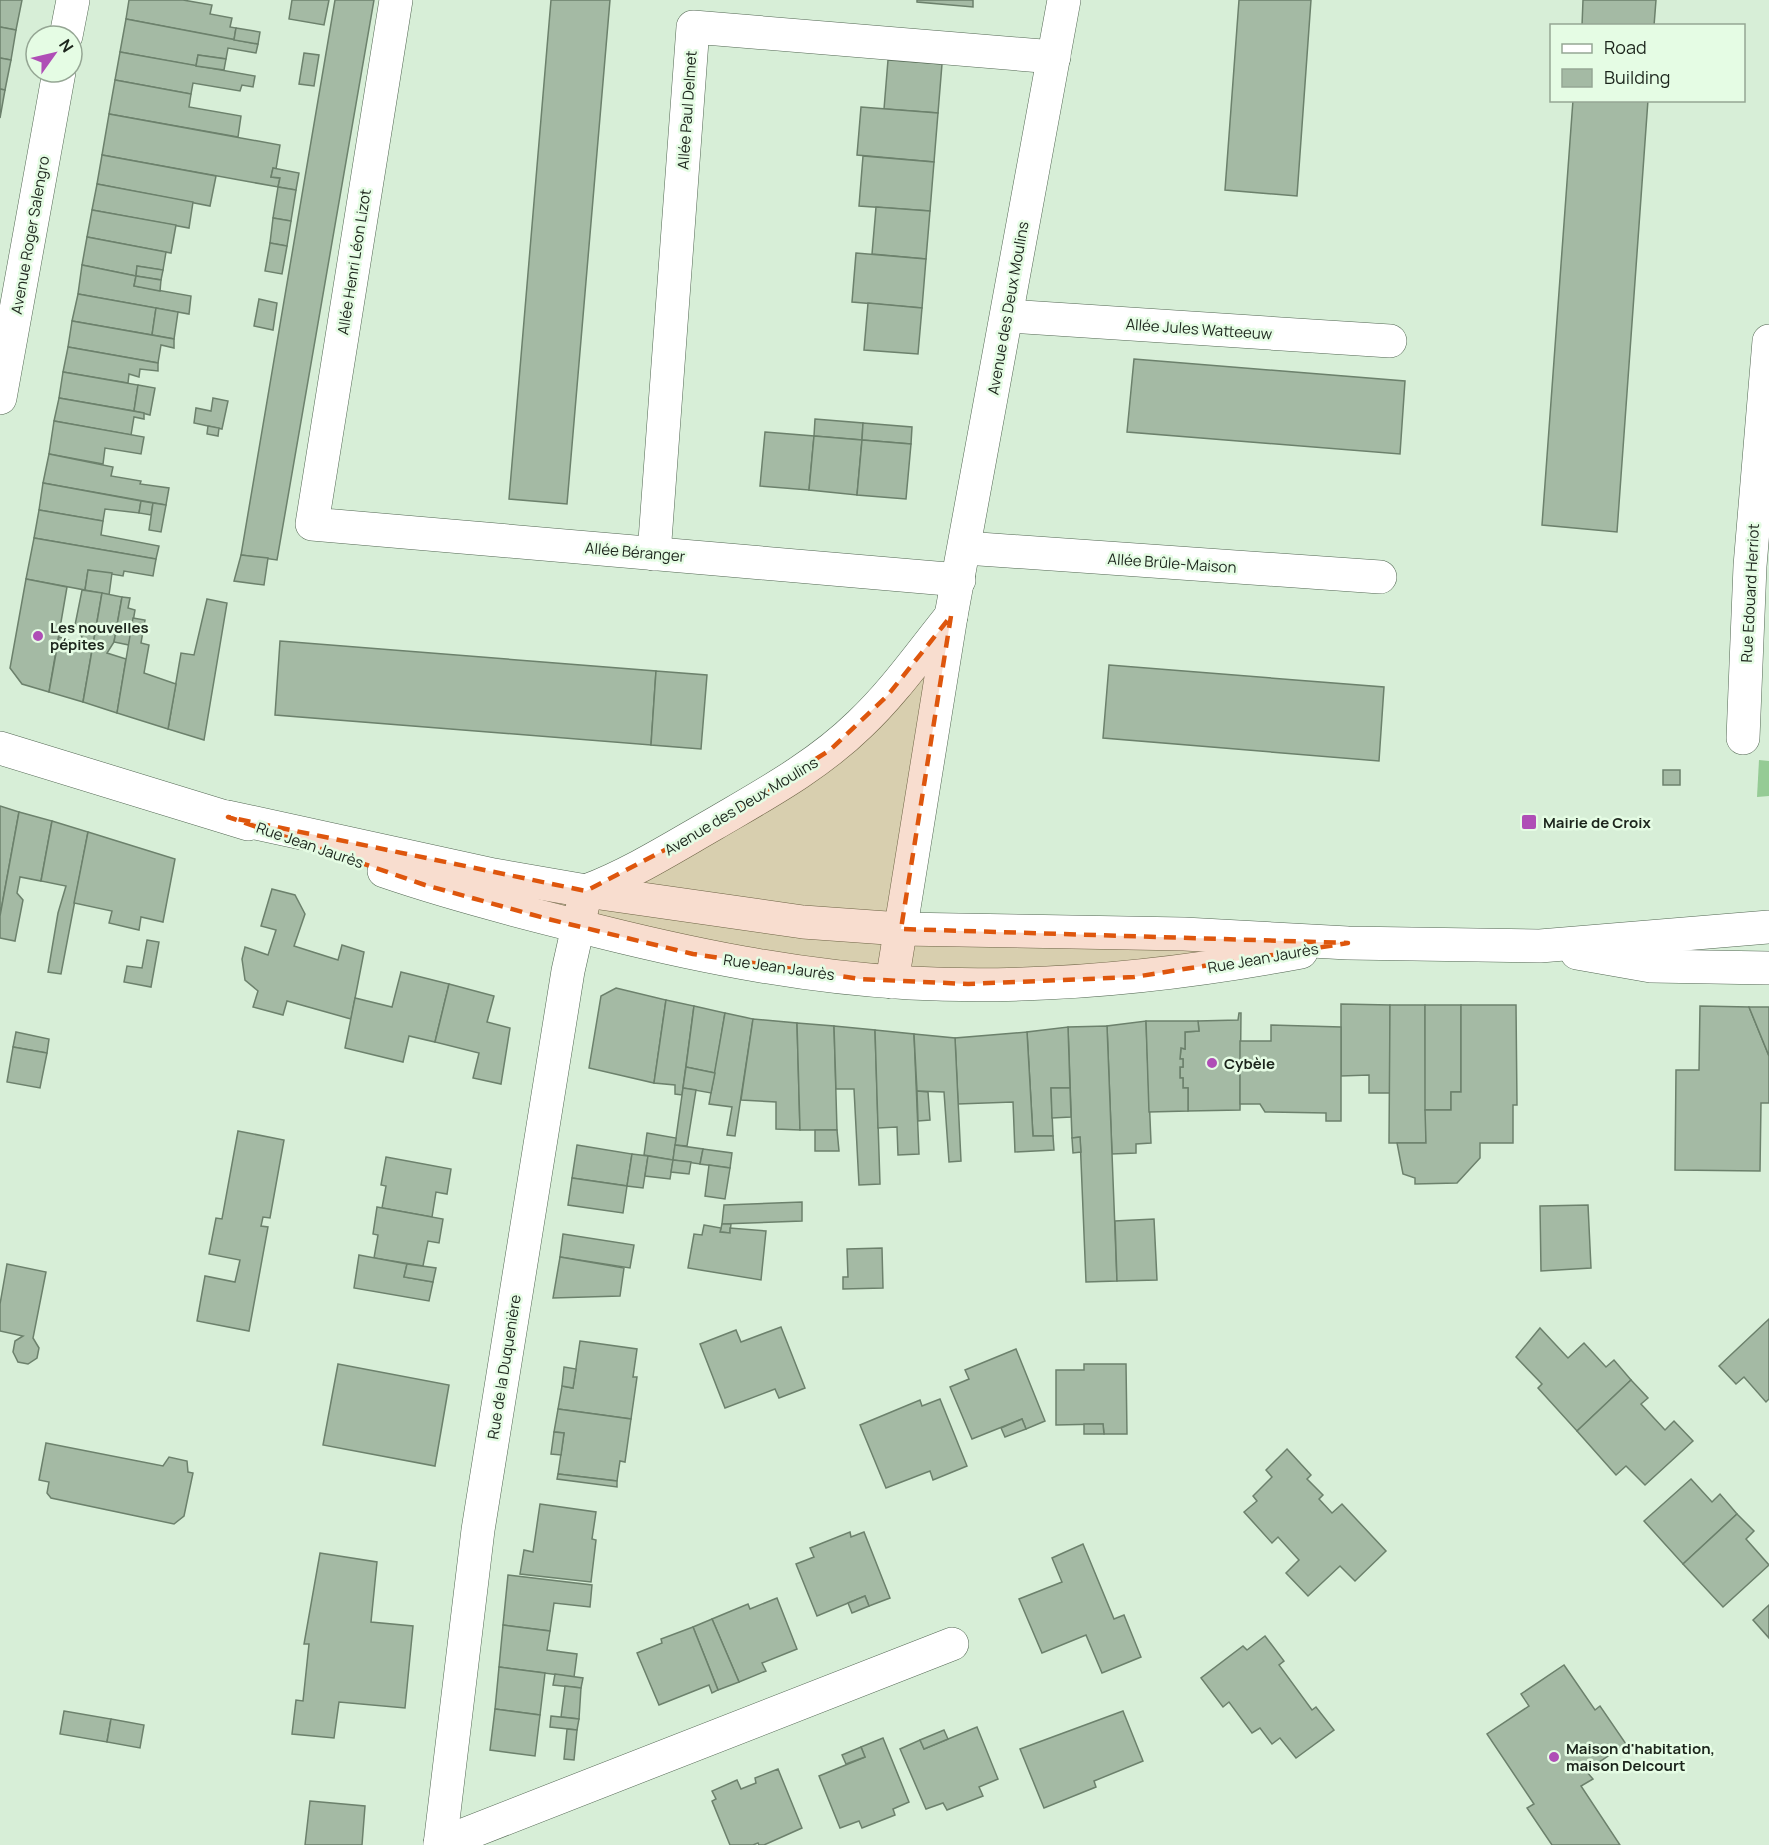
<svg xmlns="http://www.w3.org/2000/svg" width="1769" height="1845" viewBox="0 0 1769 1845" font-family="Manrope,sans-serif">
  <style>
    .green { fill: #95cb95 }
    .building { fill: #a4baa4; stroke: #6c816c; stroke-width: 1.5 }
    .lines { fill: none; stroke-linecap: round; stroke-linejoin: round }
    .street-casing { stroke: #536753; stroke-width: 34 }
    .secondary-casing { stroke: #536753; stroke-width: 34 }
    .street { stroke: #fff; stroke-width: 33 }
    .secondary { stroke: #fff; stroke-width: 33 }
    .marked { fill: #de560d; fill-opacity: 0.2; stroke: #de560d; stroke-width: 4.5; stroke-dasharray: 12 8; stroke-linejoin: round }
    .poi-dot { fill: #af4eb6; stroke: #e5fce4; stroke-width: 2 }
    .labels { text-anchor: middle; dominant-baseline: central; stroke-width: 5; stroke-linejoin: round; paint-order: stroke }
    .street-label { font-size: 15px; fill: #1c251c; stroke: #e5fce4 }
    .poi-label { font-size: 15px; font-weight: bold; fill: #1c251c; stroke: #e5fce4; text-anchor: start }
  </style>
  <rect width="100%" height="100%" fill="#d7eed7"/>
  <path class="green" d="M1759 760 1769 761V796L1757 797Z"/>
  <g class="building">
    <path d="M0 0H22L16 30 0 27Z"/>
    <path d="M129 0H183L212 5 210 14 232 18 230 27 236 28 234 40 126 19Z"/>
    <path d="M292 0H329L324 25 289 19Z"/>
    <path d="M335 0H374L277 560 241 555Z"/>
    <path d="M551 0H610L567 504 509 499Z"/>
    <path d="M917 0H973V7L917 2Z"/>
    <path d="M1239 0H1311L1297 196 1225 190Z"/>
    <path d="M1583 0H1656L1654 26H1582Z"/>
    <path d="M126 19 258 44 256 53 228 48 226 59 198 55 196 66 120 52Z"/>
    <path d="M0 27 16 30 11 60 0 58Z"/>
    <path d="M236 28 260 32 258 44 234 40Z"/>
    <path d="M120 52 255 76 253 87 242 85 240 91 193 83 191 94 115 80Z"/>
    <path d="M304 53 319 55 314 86 299 84Z"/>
    <path d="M198 55 226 59 224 70 196 66Z"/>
    <path d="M0 58 11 60 5 90 0 89Z"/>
    <path d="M888 60 942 64 938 113 884 109Z"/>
    <path d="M115 80 191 94 189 107 241 116 238 137 109 114Z"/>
    <path d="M0 89 5 90 0 118Z"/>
    <path d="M1573 100H1648L1617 532 1542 525Z"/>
    <path d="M861 107 938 113 934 162 857 155Z"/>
    <path d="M109 114 280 145 276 169 273 168 271 177 280 178 278 187 102 155Z"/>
    <path d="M102 155 216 176 210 206 97 184Z"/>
    <path d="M863 156 934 162 930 211 859 206Z"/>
    <path d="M273 168 299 173 296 190 278 187 280 178 271 177Z"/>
    <path d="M97 184 193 202 189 228 92 210Z"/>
    <path d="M278 187 296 190 291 221 273 218Z"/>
    <path d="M876 207 930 211 926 259 872 254Z"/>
    <path d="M92 210 176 225 171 253 87 237Z"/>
    <path d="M273 218 291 221 287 246 270 243Z"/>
    <path d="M87 237 166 252 163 270 137 266 136 276 82 265Z"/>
    <path d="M270 243 287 246 282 274 265 271Z"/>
    <path d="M856 253 926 259 922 308 852 302Z"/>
    <path d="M82 265 136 276 134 286 191 296 189 314 78 294Z"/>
    <path d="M137 266 163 270 161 280 136 276Z"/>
    <path d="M136 276 161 280 160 291 134 286Z"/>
    <path d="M78 294 156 308 152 335 72 321Z"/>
    <path d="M259 299 277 303 273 330 254 326Z"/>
    <path d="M868 303 922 308 918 354 864 350Z"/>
    <path d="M156 308 178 312 174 339 152 335Z"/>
    <path d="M72 321 174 339V348L161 345 158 363 68 347Z"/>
    <path d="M68 347 158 363V371L140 369 139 377 129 374 128 383 63 372Z"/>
    <path d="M1134 359 1405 381 1400 454 1127 432Z"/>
    <path d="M63 372 138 385 134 411 59 398Z"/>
    <path d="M138 385 155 388 150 415 134 411Z"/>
    <path d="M59 398 144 413V419L134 417 131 435 54 421Z"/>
    <path d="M213 398 228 401 222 429 194 423 196 408 211 411Z"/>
    <path d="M815 419 863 423 862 440 814 436Z"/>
    <path d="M54 421 144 437 141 454 105 448 103 464 49 454Z"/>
    <path d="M863 423 912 427 911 444 862 440Z"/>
    <path d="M208 426 219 428 218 436 207 434Z"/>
    <path d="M765 432 814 436 809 490 760 486Z"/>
    <path d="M814 436 862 440 857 495 809 490Z"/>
    <path d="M862 440 911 444 906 499 857 495Z"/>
    <path d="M49 454 113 467 111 476 141 481 140 484 169 488 166 505 43 483Z"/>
    <path d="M43 483 141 501 139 513 105 509 103 521 39 510Z"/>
    <path d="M141 501 153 503 151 515 139 513Z"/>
    <path d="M153 503 166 505 161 532 149 530Z"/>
    <path d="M39 510 103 521 101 535 159 546 156 559 34 538Z"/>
    <path d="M34 538 156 559 153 576 124 571 123 576 88 570 85 590 26 579Z"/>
    <path d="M241 555 268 558 264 585 234 581Z"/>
    <path d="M88 570 112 573 109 595 85 590Z"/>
    <path d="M26 579 67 587 49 692 22 684 10 668Z"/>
    <path d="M82 590 102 593 83 702 49 692 59 637 81 644 82 637 75 625Z"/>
    <path d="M102 593 122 597 114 642 107 653 126 659 117 713 83 702Z"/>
    <path d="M122 597 130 598 128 608 135 610 129 645 114 642Z"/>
    <path d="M207 599 227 603 204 740 168 729 181 653 194 655Z"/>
    <path d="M133 618 145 620 141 643 149 645 144 673 176 684 168 729 117 713Z"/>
    <path d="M280 641 656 671 651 745 275 715Z"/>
    <path d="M1109 665 1384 687 1379 761 1103 738Z"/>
    <path d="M656 671 707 675 701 749 651 745Z"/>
    <rect x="1663" y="770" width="17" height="15"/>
    <path d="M0 806 19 812 0 916Z"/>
    <path d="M19 812 52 821 41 881 20 877 17 893 23 900 15 941 0 938V916Z"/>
    <path d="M52 821 88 832 61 974 48 972 58 913 66 886 41 881Z"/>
    <path d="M88 832 175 859 163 922 141 917 139 930 109 923 112 911 74 903Z"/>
    <path d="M272 889 295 895 305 914 294 946 338 960 342 945 364 952 351 1019 287 1001 283 1015 253 1007 258 991 245 980 242 959 245 947 268 955 276 930 261 926Z"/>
    <path d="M147 940 159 942 151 987 124 982 127 966 142 968Z"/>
    <path d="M401 972 449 984 435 1042 409 1036 403 1062 345 1048 355 998 392 1007Z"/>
    <path d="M449 984 494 996 487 1022 510 1028 501 1084 473 1078 479 1053 435 1042Z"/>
    <path d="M616 988 666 1000 654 1083 589 1068 601 996Z"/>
    <path d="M666 1000 694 1006 682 1095 675 1094V1085L654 1083Z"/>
    <path d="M1341 1004 1390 1005V1093H1369V1075L1341 1076Z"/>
    <path d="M1390 1005H1425L1426 1143H1389Z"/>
    <path d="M1425 1005H1461V1092H1451V1110H1425Z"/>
    <path d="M1461 1005H1516L1517 1105H1513V1143H1480V1158L1457 1183 1415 1184V1178L1403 1174 1397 1143H1426L1425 1110H1451V1092H1461Z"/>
    <path d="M694 1006 725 1013 715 1073 686 1067Z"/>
    <path d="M1700 1006 1749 1007 1769 1056V1103H1761L1760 1171 1675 1170 1676 1070H1699Z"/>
    <path d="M1749 1007H1769V1056Z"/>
    <path d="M725 1013 753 1019 735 1136 727 1135 732 1107 709 1104Z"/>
    <path d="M1239 1013H1241L1240 1110 1188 1111V1088H1183V1078H1180V1067H1183V1059H1180L1181 1048 1185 1049V1032L1199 1031 1198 1021 1238 1020Z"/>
    <path d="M753 1019 797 1023 800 1130 776 1129V1102L741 1100Z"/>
    <path d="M1146 1021 1151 1143 1136 1144V1153L1112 1154 1107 1026Z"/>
    <path d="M1146 1021H1198L1199 1031 1185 1032V1049L1181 1048 1180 1059H1183V1067H1180V1078H1183V1088H1188V1111L1149 1112Z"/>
    <path d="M797 1023 834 1026 837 1130H800Z"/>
    <path d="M1271 1025 1341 1027V1121H1326V1113L1265 1112 1260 1104H1240V1041H1271Z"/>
    <path d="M834 1026 875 1030 880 1184 859 1185 854 1089H836Z"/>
    <path d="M1107 1026 1117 1281 1086 1282 1080 1137 1072 1138 1068 1027Z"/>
    <path d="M1068 1027 1070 1088H1051L1053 1136H1033L1027 1032Z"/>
    <path d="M875 1030 914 1034 919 1154 898 1155 897 1127 878 1128Z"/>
    <path d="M16 1032 49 1039 47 1053 13 1047Z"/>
    <path d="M1027 1032 1033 1136H1053L1054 1150 1015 1152 1013 1102 958 1104 955 1038Z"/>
    <path d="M914 1034 955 1038 961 1161 949 1162 944 1092 917 1091Z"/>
    <path d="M13 1047 47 1053 40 1088 7 1082Z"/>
    <path d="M686 1067 715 1073 711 1093 683 1088Z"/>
    <path d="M683 1088 696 1090 687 1146 675 1145Z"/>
    <path d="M1051 1088H1070L1071 1117 1052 1118Z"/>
    <path d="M917 1091 928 1092 930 1120 918 1121Z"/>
    <path d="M815 1130H837L839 1151H815Z"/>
    <path d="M238 1131 284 1140 270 1218 263 1217 261 1226 268 1227 249 1331 197 1321 205 1276 235 1282 240 1260 209 1254 216 1218 222 1219Z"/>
    <path d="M647 1133 676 1138 673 1160 644 1155Z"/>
    <path d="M1080 1137 1081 1152 1073 1153 1072 1138Z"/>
    <path d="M577 1145 632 1154 627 1186 572 1178Z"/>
    <path d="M675 1145 703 1149 700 1164 673 1160Z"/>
    <path d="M703 1149 732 1153 730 1168 700 1164Z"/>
    <path d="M632 1154 648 1156 643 1188 627 1186Z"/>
    <path d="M648 1156 673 1160 670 1179 645 1176Z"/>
    <path d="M386 1157 451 1169 447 1194 436 1192 432 1217 382 1208 386 1186 381 1185Z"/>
    <path d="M673 1160 691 1162 689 1174 671 1172Z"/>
    <path d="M709 1165 730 1168 725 1199 705 1196Z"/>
    <path d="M572 1178 627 1186 623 1213 568 1205Z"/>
    <path d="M802 1202V1221L722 1224 724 1205Z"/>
    <path d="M1588 1205 1591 1268 1541 1271 1540 1206Z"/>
    <path d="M377 1207 443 1219 439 1243 428 1241 423 1266 374 1258 378 1235 373 1234Z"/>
    <path d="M1154 1219 1157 1280 1117 1281 1115 1221Z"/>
    <path d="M722 1224H731L730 1233 720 1232Z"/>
    <path d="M704 1225 721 1228 720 1232 730 1233V1228L766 1231 761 1280 688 1268 694 1234 702 1235Z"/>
    <path d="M563 1234 634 1245 630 1268 560 1257Z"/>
    <path d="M882 1248 883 1288 843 1289V1277H848L847 1249Z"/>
    <path d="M359 1255 407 1264 404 1277 433 1282 429 1301 354 1288Z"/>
    <path d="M560 1257 624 1268 620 1296 553 1298Z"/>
    <path d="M7 1264 46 1272 33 1338 39 1348 37 1358 28 1364 18 1362 13 1352 15 1341 23 1336 0 1331V1304Z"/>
    <path d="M407 1264 436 1268 433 1282 404 1277Z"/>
    <path d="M1769 1319V1399L1766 1402 1744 1377 1736 1384 1719 1366Z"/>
    <path d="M781 1327 805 1388 779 1398 775 1389 725 1408 700 1344 736 1330 741 1342Z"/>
    <path d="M1540 1328 1568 1358 1584 1343 1606 1367 1614 1360 1631 1380 1577 1431 1538 1388 1542 1384 1516 1357Z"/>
    <path d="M580 1341 637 1349 633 1377H637L631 1419 558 1409 562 1386 573 1388Z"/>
    <path d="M1016 1349 1045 1421 1026 1429 1022 1419 972 1439 950 1387 969 1379 965 1370Z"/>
    <path d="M338 1364 449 1385 435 1466 323 1445Z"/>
    <path d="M1084 1364H1126L1127 1434H1104L1103 1424 1056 1425V1370H1084Z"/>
    <path d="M564 1367 576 1369 573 1388 562 1386Z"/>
    <path d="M1631 1380 1648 1398 1641 1404 1665 1430 1674 1421 1693 1441 1645 1485 1626 1466 1616 1475 1577 1431Z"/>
    <path d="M940 1399 967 1466 933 1480 930 1471 886 1488 860 1425 920 1400 922 1406Z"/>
    <path d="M558 1409 631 1419 625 1462 620 1461 617 1481 558 1474 564 1433 554 1432Z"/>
    <path d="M1022 1419 1026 1429 1005 1437 1001 1428Z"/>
    <path d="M1084 1424H1103L1104 1434H1084Z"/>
    <path d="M554 1432 564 1433 561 1455 551 1454Z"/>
    <path d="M46 1443 163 1466 169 1457 187 1461 188 1472 193 1473 184 1516 174 1524 51 1498 47 1493 49 1482 39 1480Z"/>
    <path d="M1287 1449 1311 1475 1307 1479 1323 1495 1319 1499 1332 1513 1342 1504 1386 1551 1355 1581 1340 1566 1308 1596 1286 1573 1299 1560 1278 1537 1272 1543 1244 1512 1257 1501 1253 1496 1272 1477 1266 1470Z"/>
    <path d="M558 1474 617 1481V1487L557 1479Z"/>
    <path d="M1691 1479 1712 1502 1720 1494 1737 1514 1683 1564 1644 1521Z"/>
    <path d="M540 1504 596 1512 592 1539 596 1540 591 1582 520 1574 524 1550 533 1552Z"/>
    <path d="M1737 1514 1754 1531 1746 1539 1769 1565 1723 1607 1683 1564Z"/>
    <path d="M850 1532 851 1537 864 1532 890 1598 869 1606 865 1596 817 1616 796 1564 814 1557 810 1548Z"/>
    <path d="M1083 1544 1114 1619 1124 1615 1141 1657 1102 1673 1086 1635 1042 1653 1019 1599 1062 1582 1052 1558Z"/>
    <path d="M320 1553 377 1562 371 1622 413 1626 405 1708 339 1702 334 1738 292 1734 296 1700 303 1701 309 1644H304Z"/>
    <path d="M508 1575 592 1585 590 1607 554 1603 550 1631 503 1625Z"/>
    <path d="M865 1596 869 1606 852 1613 848 1603Z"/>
    <path d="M777 1598 797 1649 762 1663 766 1671 739 1682 712 1619 748 1604 750 1609Z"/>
    <path d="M1769 1605V1638L1753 1620Z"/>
    <path d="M712 1619 739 1682 718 1690 693 1627Z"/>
    <path d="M503 1625 550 1631 547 1650 577 1654 574 1677 499 1667Z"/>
    <path d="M693 1627 718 1690 712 1693 709 1685 659 1705 637 1653 662 1643 661 1639Z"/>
    <path d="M1265 1636 1284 1661 1279 1665 1312 1710 1316 1707 1334 1730 1296 1758 1280 1738 1272 1744 1260 1728 1252 1733 1229 1702 1223 1707 1201 1678 1243 1646 1247 1650Z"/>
    <path d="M1564 1665 1595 1710 1600 1706 1626 1744 1586 1771 1593 1779 1581 1786 1620 1845H1552L1527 1808 1534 1804 1487 1734 1529 1706 1521 1694Z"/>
    <path d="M499 1667 545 1673 540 1715 495 1709Z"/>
    <path d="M555 1674 583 1678 581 1688 553 1685Z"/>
    <path d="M565 1686 581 1688 579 1719 561 1717Z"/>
    <path d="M495 1709 540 1715 535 1756 490 1750Z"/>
    <path d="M64 1711 111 1719 107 1742 60 1734Z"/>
    <path d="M1123 1711 1143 1761 1094 1781 1096 1787 1044 1808 1020 1749Z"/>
    <path d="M551 1716 579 1719 577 1730 550 1727Z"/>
    <path d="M111 1719 144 1725 140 1748 107 1742Z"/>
    <path d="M977 1727 998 1779 979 1787 983 1796 947 1810 943 1803 926 1809 900 1749 920 1740 924 1749Z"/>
    <path d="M567 1729 577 1730 574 1760 564 1759Z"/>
    <path d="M944 1730 948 1739 924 1749 920 1740Z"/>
    <path d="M883 1738 909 1802 893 1809 895 1815 862 1828 859 1821 840 1828 819 1776 865 1757 861 1747Z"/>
    <path d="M861 1747 865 1757 846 1764 842 1755Z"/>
    <path d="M778 1769 802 1828 764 1845H759L758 1843 753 1845H730L712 1801 716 1799 712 1791 737 1780 741 1789 756 1783 755 1778Z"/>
    <path d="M310 1801 365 1806 362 1845H305Z"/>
  </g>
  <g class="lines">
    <defs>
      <g id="street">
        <path d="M396 0 312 524 959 580"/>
        <path d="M66 36 73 0"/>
        <path d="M1007 316 1390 341"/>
        <path d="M0 398 59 72"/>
        <path d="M965 548 1380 577"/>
        <path d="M654 554 693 27 1054 57"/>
        <path d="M1743 738 1750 566 1769 341"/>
        <path d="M892 982 951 616 1064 0"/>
        <path d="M440 1844 952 1644"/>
        <path d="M440 1845 478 1530 568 971 586 891C631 874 672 848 714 824 765 794 817 766 860 724 894 692 921 653 951 616"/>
      </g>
      <g id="secondary">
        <path d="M0 748 248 824"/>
        <path d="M228 817 494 875 586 891 803 922 901 929 1184 934 1348 943 1540 946 1769 927"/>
        <path d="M384 871C448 893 513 910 578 926 687 954 798 977 910 983 1041 990 1173 976 1301 952"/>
        <path d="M1577 953 1651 966 1769 968"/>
      </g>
    </defs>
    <use href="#street" class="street-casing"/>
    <use href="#secondary" class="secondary-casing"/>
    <use href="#street" class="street"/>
    <use href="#secondary" class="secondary"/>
  </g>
  <path class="marked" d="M951 616 901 929 1348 943 1134 977 968 984 860 979 693 954 548 919 425 885 228 817 586 891 707 828 830 750 888 695Z"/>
  <g class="poi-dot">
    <circle cx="38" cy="636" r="6"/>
    <rect x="1521" y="814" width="16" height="16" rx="3"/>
    <circle cx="1212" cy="1063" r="6"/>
    <circle cx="1554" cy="1757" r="6"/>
  </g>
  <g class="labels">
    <g class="street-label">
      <text transform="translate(687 110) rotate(-86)">Allée Paul Delmet</text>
      <text transform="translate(30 235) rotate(-80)">Avenue Roger Salengro</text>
      <text transform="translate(354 262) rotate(-81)">Allée Henri Léon Lizot</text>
      <text transform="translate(1008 308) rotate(-80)">Avenue des Deux Moulins</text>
      <text transform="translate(1199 329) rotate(4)">Allée Jules Watteeuw</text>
      <text transform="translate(635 552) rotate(5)">Allée Béranger</text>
      <text transform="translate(1172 563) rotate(4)">Allée Brûle-Maison</text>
      <text transform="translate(1750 593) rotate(-87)">Rue Edouard Herriot</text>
      <text transform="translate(741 806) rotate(-31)">Avenue des Deux Moulins</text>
      <text transform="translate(310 845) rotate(19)">Rue Jean Jaurès</text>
      <text transform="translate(1263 958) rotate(-10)">Rue Jean Jaurès</text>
      <text transform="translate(779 967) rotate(8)">Rue Jean Jaurès</text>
      <text transform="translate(504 1367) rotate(-81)">Rue de la Duquenière</text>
    </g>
    <g class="poi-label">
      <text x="50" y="627">Les nouvelles<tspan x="50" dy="17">pépites</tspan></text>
      <text x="1543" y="822">Mairie de Croix</text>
      <text x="1224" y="1063">Cybèle</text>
      <text x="1566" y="1748">Maison d'habitation,<tspan x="1566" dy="17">maison Delcourt</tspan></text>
    </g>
  </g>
  <rect x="1550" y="24" width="195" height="78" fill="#e5fce4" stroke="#95a694" stroke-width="1.5"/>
  <rect x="1562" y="44" width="30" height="9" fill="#ffffff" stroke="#95a694" stroke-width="1.5"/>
  <text x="1604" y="54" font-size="18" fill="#1c251c">Road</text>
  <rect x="1562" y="69" width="30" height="18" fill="#a4baa4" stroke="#95a694" stroke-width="1.5"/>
  <text x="1604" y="84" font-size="18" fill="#1c251c">Building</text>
  <g transform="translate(54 54) rotate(56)"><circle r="28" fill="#e5fce4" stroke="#95a694" stroke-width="1.5"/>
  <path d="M0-4.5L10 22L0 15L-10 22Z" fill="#af4eb6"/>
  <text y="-9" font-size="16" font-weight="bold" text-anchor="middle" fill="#1c251c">N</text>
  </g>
</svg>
